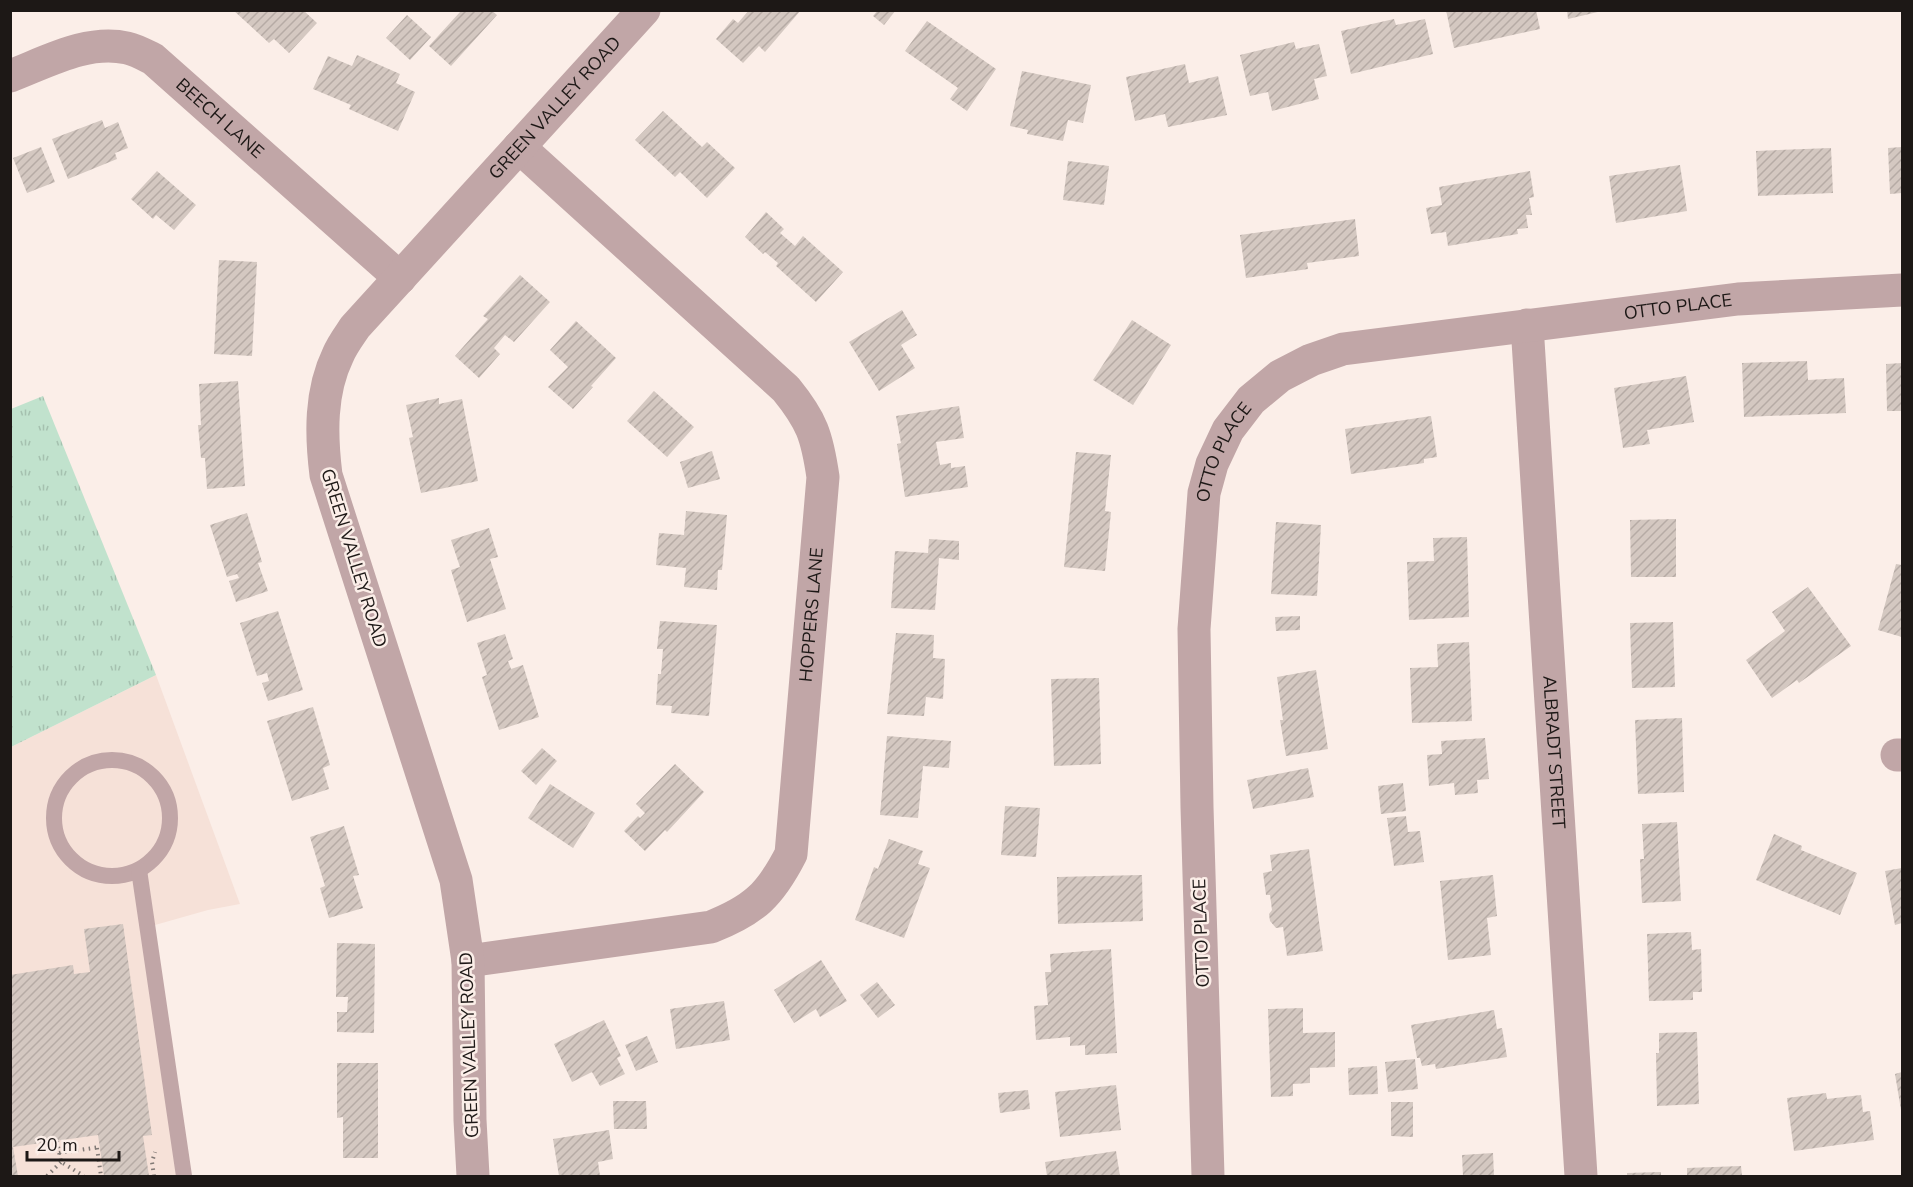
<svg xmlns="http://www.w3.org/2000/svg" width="1913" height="1187" viewBox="0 0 1913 1187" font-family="'Nunito Sans',sans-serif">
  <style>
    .built { fill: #f6e1d8 }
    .park { fill: url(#park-tufts) }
    .building { fill: url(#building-hatch) }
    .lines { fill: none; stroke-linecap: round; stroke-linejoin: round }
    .path { stroke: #817975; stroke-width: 4; stroke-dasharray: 1.5 4.5; stroke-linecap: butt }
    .service { stroke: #c1a6a7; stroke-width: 16 }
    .minor { stroke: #c1a6a7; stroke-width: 33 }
    .labels { text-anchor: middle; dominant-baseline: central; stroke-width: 5; stroke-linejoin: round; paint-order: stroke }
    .street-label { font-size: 18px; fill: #1d1816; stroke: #fbeee8 }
  </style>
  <defs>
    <pattern id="park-tufts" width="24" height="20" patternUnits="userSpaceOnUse" patternTransform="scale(1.5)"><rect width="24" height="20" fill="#c1e2cd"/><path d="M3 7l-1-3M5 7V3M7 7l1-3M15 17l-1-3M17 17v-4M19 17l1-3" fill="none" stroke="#a5c1af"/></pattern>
    <pattern id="building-hatch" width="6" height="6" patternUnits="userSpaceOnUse" patternTransform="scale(1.5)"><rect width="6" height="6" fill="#d4c8c1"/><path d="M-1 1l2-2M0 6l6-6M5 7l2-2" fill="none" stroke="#b6aba5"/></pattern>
  </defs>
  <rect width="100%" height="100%" fill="#fbeee8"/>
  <path class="built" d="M156 675 240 904 208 910 148 927 188 1176H11V747Z"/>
  <path class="park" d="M43 396 156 675 11 747V409Z"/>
  <g class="building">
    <path d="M233 10H303L317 23 289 53 274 39 269 43Z"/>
    <path d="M458 10H491L497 15 451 66 429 46 460 12Z"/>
    <path d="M749 10H801L765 52 759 46 743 63 716 39 733 19 738 23Z"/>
    <path d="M878 10H896L884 25 873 16Z"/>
    <path d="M1446 10H1536L1540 29 1454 48Z"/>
    <path d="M1567 10H1602V11L1568 19Z"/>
    <path d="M407 15 431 37 410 60 386 38Z"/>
    <path d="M1394 19 1396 25 1425 19 1433 54 1351 74 1341 31Z"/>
    <path d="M927 21 996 69 967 111 950 99 958 88 905 51Z"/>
    <path d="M1294 42 1296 49 1319 44 1327 76 1314 79 1319 99 1272 111 1268 92 1250 96 1240 55Z"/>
    <path d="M357 55 400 74 396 83 415 92 398 131 349 109 351 105 313 89 328 56 352 66Z"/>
    <path d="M1185 64 1189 83 1218 76 1227 115 1168 127 1165 114 1135 121 1126 77Z"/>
    <path d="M1022 71 1091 85 1083 123 1068 120 1063 141 1027 134 1028 130 1010 126Z"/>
    <path d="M663 111 702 147 707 142 735 168 707 198 680 172 675 177 635 140Z"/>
    <path d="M102 120 105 128 118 122 128 148 115 153 117 159 68 179 52 139Z"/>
    <path d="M41 147 55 182 27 193 13 158Z"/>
    <path d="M1902 147V193L1890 194 1888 148Z"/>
    <path d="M1831 148 1833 193 1758 196 1756 151Z"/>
    <path d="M1068 161 1109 166 1104 205 1063 200Z"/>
    <path d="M1680 165 1687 211 1616 223 1609 176Z"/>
    <path d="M157 171 196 205 174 230 156 215 153 219 131 199Z"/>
    <path d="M1530 171 1534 197 1529 198 1532 215H1526L1528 228 1517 229 1518 234 1448 246 1446 232 1431 234 1426 208 1442 205 1439 187Z"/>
    <path d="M766 212 784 229 780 233 795 246 803 236 843 272 816 302 776 266 778 263 765 252 763 254 745 237Z"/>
    <path d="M1355 219 1359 256 1307 263 1308 269 1246 278 1240 235Z"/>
    <path d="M219 260 257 262 252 356 214 354Z"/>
    <path d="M520 275 550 302 514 342 505 335 494 348 500 354 479 378 455 356 488 319 483 316Z"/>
    <path d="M902 310 917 335 901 345 915 368 879 391 849 342Z"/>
    <path d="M1132 320 1171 345 1133 405 1093 380Z"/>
    <path d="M576 321 616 358 591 386 593 387 573 409 548 387 568 367 550 350Z"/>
    <path d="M1807 361 1808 380 1844 378 1846 413 1744 417 1742 363Z"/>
    <path d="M1902 363V411H1887L1886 364Z"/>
    <path d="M1686 376 1694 422 1647 430 1650 444 1623 448 1614 388Z"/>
    <path d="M238 381 245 486 207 489 205 458H201L198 425H201L199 384Z"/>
    <path d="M654 391 694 427 667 457 627 421Z"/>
    <path d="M439 398V404L462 399 478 481 421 493 409 438 413 437 406 405Z"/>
    <path d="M959 406 964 438 936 442 940 465 951 463V468L965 466 968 487 905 497 897 444 901 443 896 416Z"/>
    <path d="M1431 416 1437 457 1424 459V463L1351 474 1345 429Z"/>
    <path d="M712 451 720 479 688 488 680 462Z"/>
    <path d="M1076 452 1111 455 1105 511 1111 512 1105 571 1064 567Z"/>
    <path d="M686 511 727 515 722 570H718L717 590 684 587 686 568 656 565 659 533 684 535Z"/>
    <path d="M247 513 262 562 258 563 268 591 236 602 229 581 239 578 237 574 227 577 210 525Z"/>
    <path d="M1676 519V577H1631L1630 520Z"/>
    <path d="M1276 522 1321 525 1317 596 1271 594Z"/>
    <path d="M489 528 498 557 490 559 506 609 467 622 451 570 460 567 451 540Z"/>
    <path d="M1467 537 1469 617 1409 620 1407 562 1434 561 1433 538Z"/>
    <path d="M929 539 959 541V560L939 558 935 610 891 608 895 551 928 553Z"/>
    <path d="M1896 564 1902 565V637L1878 630Z"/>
    <path d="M1808 587 1851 646 1799 683 1797 680 1772 698 1746 660 1785 631 1772 612Z"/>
    <path d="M278 611 303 690 268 701 262 683 269 681 267 673 257 676 240 623Z"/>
    <path d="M1300 616V630L1276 631 1275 617Z"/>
    <path d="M660 621 717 625 709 716 671 713 672 706 656 705 658 674H661L663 649H657Z"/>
    <path d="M1673 622 1675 687 1632 688 1630 623Z"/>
    <path d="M896 633 934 635 933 658 945 659 943 699 926 697 924 716 887 714Z"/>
    <path d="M505 634 513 659 508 661 511 669 523 665 539 717 499 730 482 677 487 675 477 643Z"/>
    <path d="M1469 642 1472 721 1412 723 1410 668 1438 667 1437 644Z"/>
    <path d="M1316 670 1328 749 1286 756 1280 720H1283L1277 677Z"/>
    <path d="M1099 678 1101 764 1054 766 1051 679Z"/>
    <path d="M313 707 330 765 323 768 329 789 292 801 267 721Z"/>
    <path d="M1682 718 1684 792 1638 794 1635 720Z"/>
    <path d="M887 736 951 741 949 768 923 766 918 818 880 815Z"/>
    <path d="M1485 738 1489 779 1477 780 1478 793 1455 795 1454 783 1429 786 1427 755 1442 754 1441 741Z"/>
    <path d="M542 748 557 761 536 785 521 771Z"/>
    <path d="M675 764 704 792 667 832 665 830 645 851 624 831 638 816 640 818 645 813 636 804Z"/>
    <path d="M1308 768 1314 797 1253 809 1247 780Z"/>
    <path d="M1403 783 1406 811 1381 814 1378 786Z"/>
    <path d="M550 784 595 813 573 848 528 818Z"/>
    <path d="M1005 806 1040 808 1036 857 1001 855Z"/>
    <path d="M1406 816 1408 832 1420 831 1424 862 1394 866 1387 818Z"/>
    <path d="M1677 822 1681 901 1642 903 1640 859H1644L1642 824Z"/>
    <path d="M344 826 359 875 353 876 363 908 329 918 320 888 325 886 310 837Z"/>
    <path d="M1774 834 1802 846 1801 850 1857 873 1840 915 1756 880Z"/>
    <path d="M889 839 923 851 918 864 930 868 904 938 855 920 874 867 878 869Z"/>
    <path d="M1309 849 1323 951 1287 956 1283 927 1276 928 1270 921 1269 914 1272 910 1270 895H1266L1263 873 1272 871 1270 855Z"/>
    <path d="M1902 868V923L1895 925 1885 871Z"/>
    <path d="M1142 875 1143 921 1058 924 1057 877Z"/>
    <path d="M1493 875 1497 916 1487 918 1491 955 1448 960 1440 881Z"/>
    <path d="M123 924 152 1135 143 1136 149 1176H104L98 1135 13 1147 18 1176H10V975L73 965 74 974 90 972 84 929Z"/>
    <path d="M1691 932 1692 950 1701 949 1702 992H1693V1000L1649 1001 1647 934Z"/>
    <path d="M337 943 375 944 374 1033 337 1032V1012H347L348 997H336Z"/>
    <path d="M1111 949 1117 1053 1085 1055V1045L1070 1046V1037L1036 1040 1034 1006 1048 1005 1045 972H1051L1050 954Z"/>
    <path d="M821 960 847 1001 820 1017 816 1009 794 1023 774 990Z"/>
    <path d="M877 982 895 1005 878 1018 860 995Z"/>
    <path d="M724 1001 730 1040 676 1049 670 1009Z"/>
    <path d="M1303 1008V1033L1335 1032V1067L1310 1068V1083L1293 1084V1096L1271 1097 1268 1009Z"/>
    <path d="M1494 1010 1497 1029 1502 1028 1507 1057 1436 1069 1435 1064 1422 1066 1420 1058H1417L1411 1025Z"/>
    <path d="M604 1020 621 1056 617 1058 625 1074 600 1086 592 1072 572 1082 554 1044Z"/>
    <path d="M1697 1032 1699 1104 1657 1106 1656 1053H1659V1033Z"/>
    <path d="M647 1036 658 1062 636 1071 625 1045Z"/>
    <path d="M1415 1059 1418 1089 1388 1092 1385 1062Z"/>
    <path d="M337 1063H378V1158H343V1117L337 1118Z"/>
    <path d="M1377 1066 1378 1094 1349 1095 1348 1068Z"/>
    <path d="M1902 1072V1110H1901L1895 1074Z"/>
    <path d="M1116 1085 1121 1130 1060 1137 1055 1092Z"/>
    <path d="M1028 1090 1030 1109 1000 1113 998 1093Z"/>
    <path d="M1826 1093 1827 1099 1861 1095 1863 1112 1870 1111 1874 1140 1794 1151 1787 1098Z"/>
    <path d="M613 1101H646L647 1129H614Z"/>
    <path d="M1391 1102H1413V1137L1391 1136Z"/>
    <path d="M609 1130 613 1159 598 1162 600 1176H559L553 1139Z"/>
    <path d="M1116 1151 1120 1176H1047L1045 1162Z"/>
    <path d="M1493 1153 1494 1176H1463L1462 1155Z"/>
    <path d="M1741 1166 1742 1176H1687V1168Z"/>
    <path d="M1661 1172V1176H1627V1173Z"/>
  </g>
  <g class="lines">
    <g class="path">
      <path d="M57 1141 61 1162 84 1176"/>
      <path d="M97 1148 101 1176"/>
      <path d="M59 1153 100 1147"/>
      <path d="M47 1176 61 1162"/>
      <path d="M154 1176 152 1162 155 1152"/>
    </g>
    <g class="service">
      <circle cx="112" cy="818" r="58"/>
      <path d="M139 870 184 1176"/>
    </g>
    <g class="minor">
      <path id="s1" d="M10 76C47 62 87 39 127 48 136 50 145 55 153 59L400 278"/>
      <path id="s2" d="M1527 325 1581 1176"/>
      <path d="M1897 755H1902"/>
      <path id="s3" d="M468 961 711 927C754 910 770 895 791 854L823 477C817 436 812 421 786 389L519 147"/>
      <path id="s4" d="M473 1176 470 1120 468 961 456 880 326 475C321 435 320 392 338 355 342 345 349 336 355 327L644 10"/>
      <path id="s5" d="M1208 1176 1197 807 1194 629 1204 493 1212 464 1228 430 1251 400 1280 376 1311 360 1343 349 1738 299 1902 290"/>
    </g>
  </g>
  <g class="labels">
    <g class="street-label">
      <text stroke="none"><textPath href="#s4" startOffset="1174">GREEN VALLEY ROAD</textPath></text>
      <text stroke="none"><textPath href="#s1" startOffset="240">BEECH LANE</textPath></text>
      <text stroke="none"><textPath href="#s5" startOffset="1233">OTTO PLACE</textPath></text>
      <text stroke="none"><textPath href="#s5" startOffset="729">OTTO PLACE</textPath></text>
      <text transform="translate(354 558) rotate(73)">GREEN VALLEY ROAD</text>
      <text stroke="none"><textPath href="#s3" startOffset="597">HOPPERS LANE</textPath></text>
      <text stroke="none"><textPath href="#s2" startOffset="428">ALBRADT STREET</textPath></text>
      <text transform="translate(1201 933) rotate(-92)">OTTO PLACE</text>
      <text transform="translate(469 1045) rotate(-92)">GREEN VALLEY ROAD</text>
    </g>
  </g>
  <rect width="1913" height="1187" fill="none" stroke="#1d1816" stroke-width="24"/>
  <path d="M27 1151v9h92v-9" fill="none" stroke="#1d1816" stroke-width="3"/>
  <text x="36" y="1151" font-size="18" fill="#1d1816" stroke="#fbeee8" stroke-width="4.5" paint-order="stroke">20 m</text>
</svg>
